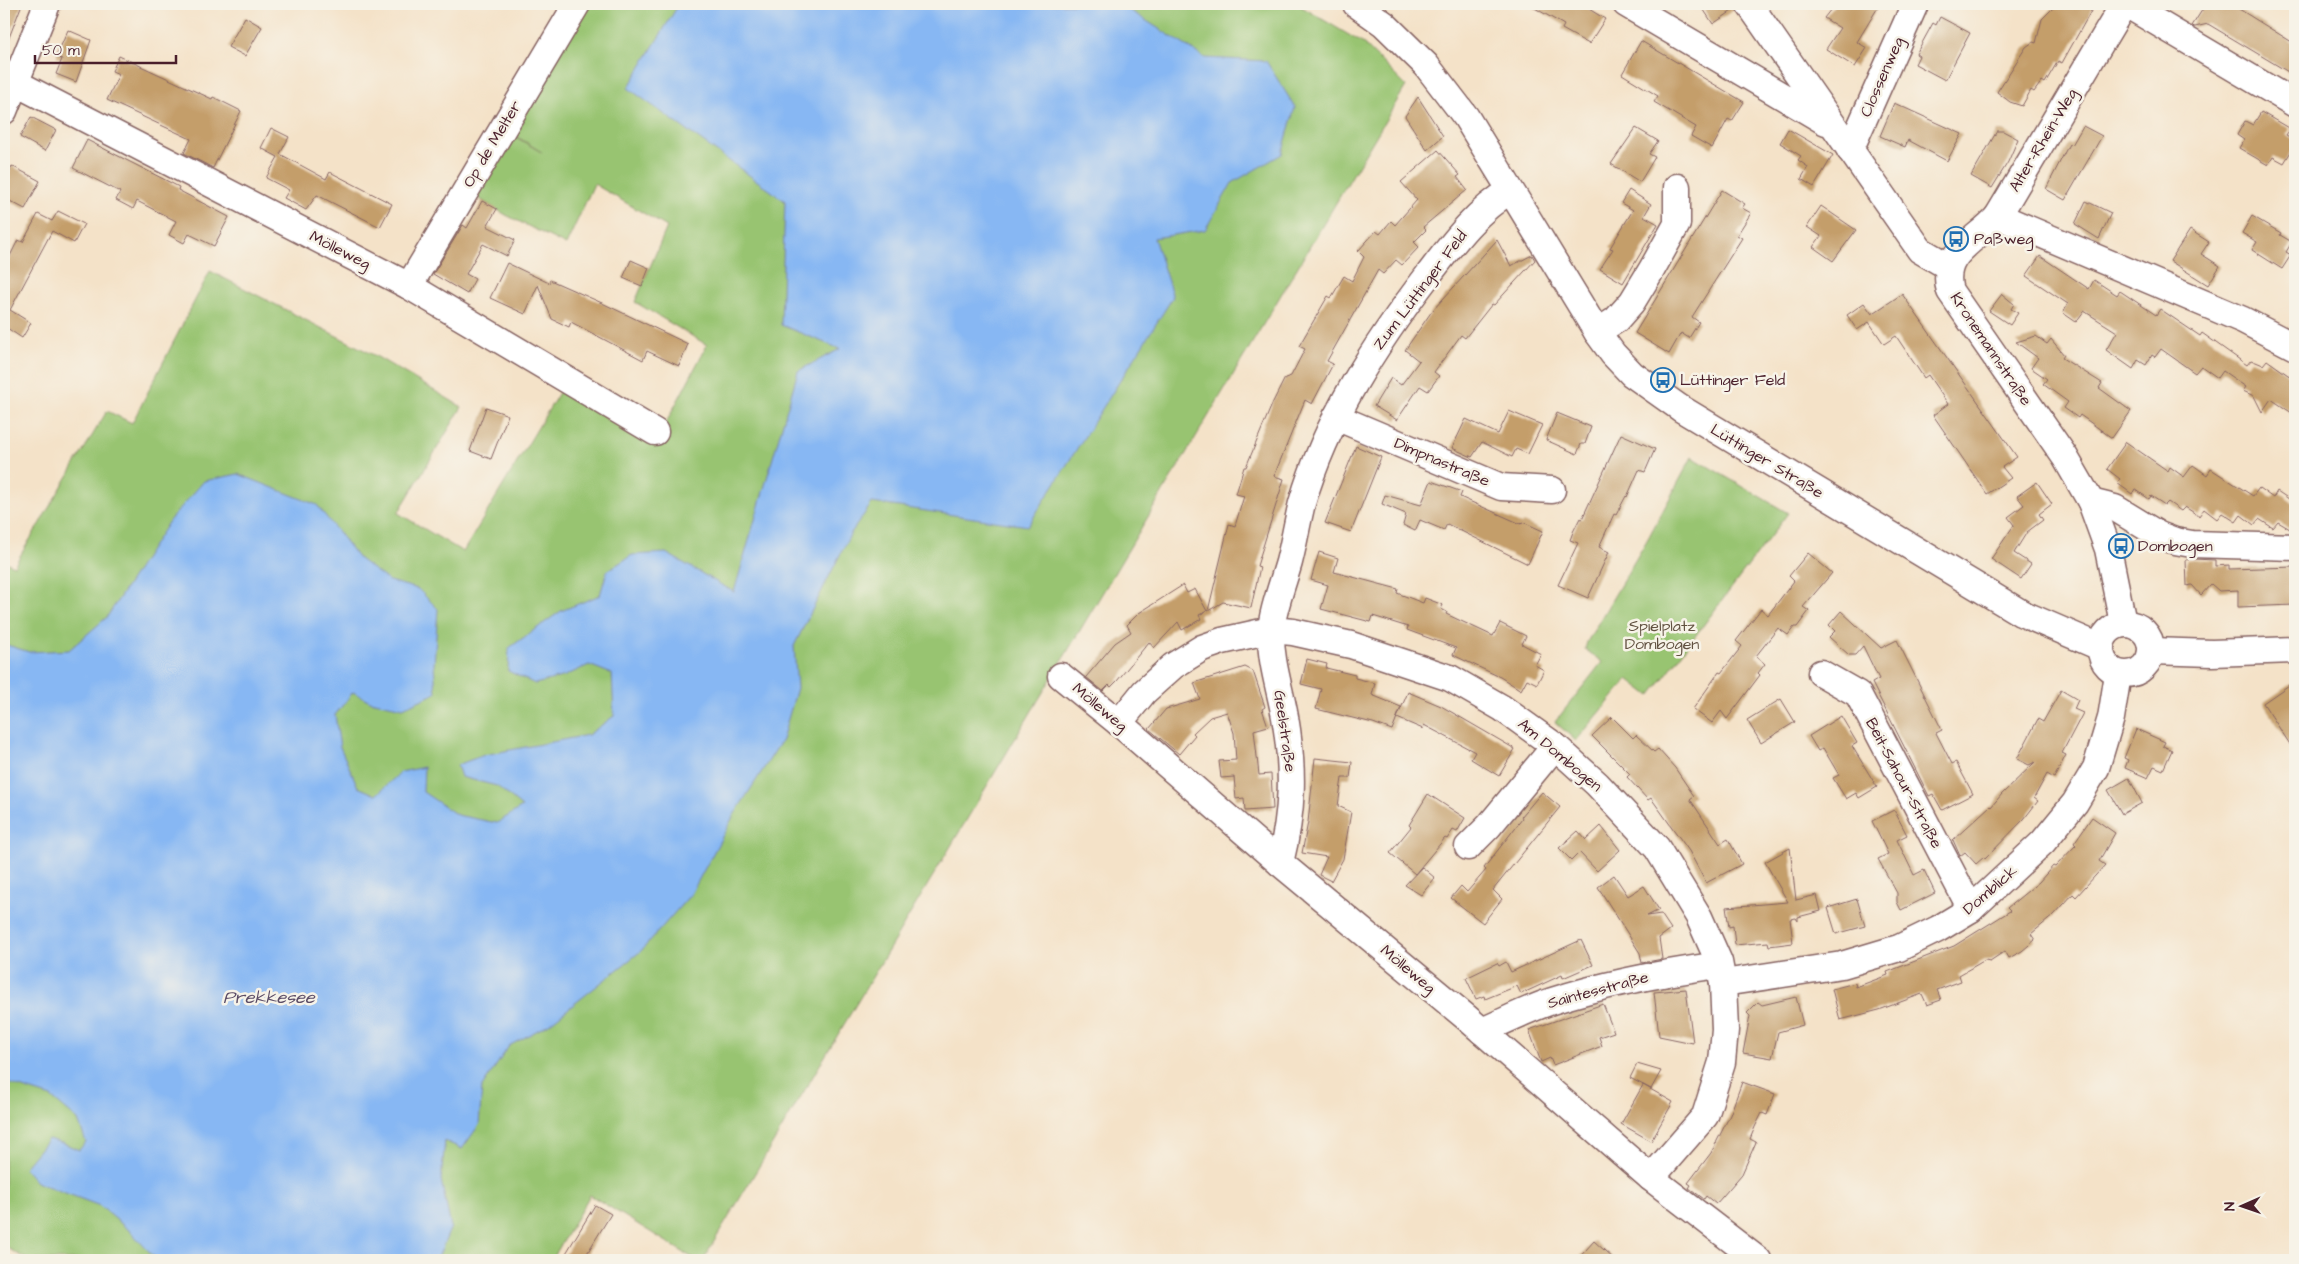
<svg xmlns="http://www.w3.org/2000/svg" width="2299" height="1264" viewBox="0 0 2299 1264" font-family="'Architects Daughter',sans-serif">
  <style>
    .green { fill: #98c471; stroke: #71724e }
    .water { fill: #87b7f3; stroke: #686b8f }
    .building { fill: #c49e6b }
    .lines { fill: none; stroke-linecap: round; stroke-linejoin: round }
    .minor-casing { stroke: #866362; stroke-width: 29 }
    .minor { stroke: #fff; stroke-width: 26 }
    .labels { text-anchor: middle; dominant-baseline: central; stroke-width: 5; stroke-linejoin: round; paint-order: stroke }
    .street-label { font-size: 16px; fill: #4a1f2b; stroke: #f7f3e8 }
    .poi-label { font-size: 16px; fill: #4a1f2b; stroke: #f7f3e8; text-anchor: start }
    .park-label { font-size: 16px; fill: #615140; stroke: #f7f3e8 }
    .water-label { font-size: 18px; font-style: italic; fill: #5c4d67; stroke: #f7f3e8 }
  </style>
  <rect width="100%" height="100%" fill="#f7f3e8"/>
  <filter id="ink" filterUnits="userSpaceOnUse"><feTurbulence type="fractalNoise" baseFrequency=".02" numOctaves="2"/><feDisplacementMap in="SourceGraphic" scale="10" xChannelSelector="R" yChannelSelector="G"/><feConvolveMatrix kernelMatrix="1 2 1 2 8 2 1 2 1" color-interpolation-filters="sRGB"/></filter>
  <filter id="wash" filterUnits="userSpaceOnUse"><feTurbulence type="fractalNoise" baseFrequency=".0096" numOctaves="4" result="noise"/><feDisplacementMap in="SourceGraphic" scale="20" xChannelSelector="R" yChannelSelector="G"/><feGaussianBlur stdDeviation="1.12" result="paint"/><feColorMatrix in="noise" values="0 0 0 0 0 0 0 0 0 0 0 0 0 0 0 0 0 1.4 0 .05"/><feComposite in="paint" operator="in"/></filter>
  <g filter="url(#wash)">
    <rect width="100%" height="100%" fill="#f4e2c8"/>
    <g class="green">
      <path d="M585 4H1297L1364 44 1406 86 703 1260H696L590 1195 552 1260H28L4 1246V561L14 566 107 411 132 423 210 271 374 355 462 407 398 513 463 552 563 386 657 440 707 345 635 302 667 227 594 184 566 245 506 215 470 193 507 132 543 153 508 131Z"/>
      <path d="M1692 457 1788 513 1650 696 1628 679 1576 741 1555 722 1602 662 1585 649 1587 642 1647 540Z"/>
    </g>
    <path class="water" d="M679 4H1120L1205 58 1266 61 1295 107 1282 154 1232 183 1205 230 1154 238 1173 297 1028 526 872 503 851 533 794 646 797 688 782 740 734 815 691 894 641 951 549 1024 509 1046 482 1087 479 1125 462 1149 445 1141 441 1180 451 1227 437 1260H157L130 1231 100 1206 36 1182 24 1168 48 1139 63 1143 79 1150 86 1142 78 1120 51 1097 4 1082V644L29 652 69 650 107 617 169 521 204 481 238 474 317 505 359 559 389 581 418 589 438 609 434 665 436 693 403 708 370 701 353 692 335 715 340 747 358 787 376 795 401 772 424 767 423 792 457 815 497 823 522 807 497 786 461 777 457 765 484 755 588 735 614 716 612 674 589 665 565 676 535 684 508 671 509 648 561 611 600 595 607 571 632 555 666 553 734 592 798 371 840 349 781 325 785 201 628 88Z"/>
    <g id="blocks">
      <g class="building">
        <path d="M4 4H22L5 48H4Z"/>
        <path d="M1528 4H1581L1605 19 1589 44 1562 29 1564 25Z"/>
        <path d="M1700 4H1734L1735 9 1713 24Z"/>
        <path d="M1835 4H1880L1857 42 1867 48 1855 67 1826 49 1840 28 1824 18Z"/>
        <path d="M2057 4H2095L2062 63 2058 61 2045 83 2042 81 2034 92 2031 90 2022 106 2010 102 1997 92 2026 47 2033 42 2036 43 2042 19Z"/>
        <path d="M2206 4H2231L2295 44V76L2208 24 2195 27 2192 26Z"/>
        <path d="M245 17 262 27 245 56 228 47Z"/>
        <path d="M1940 17 1970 33 1945 80 1915 64 1919 56 1916 54 1933 23 1936 25Z"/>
        <path d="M68 30 91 40 76 82 56 74 62 59 56 57Z"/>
        <path d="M1641 41 1744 102 1732 121 1728 119 1712 148 1691 136 1696 127 1654 102 1658 96 1622 74Z"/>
        <path d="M119 56 212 99 213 97 241 111 213 168 184 153 191 139 107 100 119 74 112 71Z"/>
        <path d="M1418 97 1443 136 1427 150 1405 116Z"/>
        <path d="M1894 103 1962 134 1947 161 1908 140 1905 147 1880 136Z"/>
        <path d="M2261 112 2290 129 2286 135 2295 140V145L2284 163 2273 157 2268 165 2239 148 2244 140 2237 135 2245 121 2253 125Z"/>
        <path d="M31 117 56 130 45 151 20 137Z"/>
        <path d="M2083 126 2102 136 2065 200 2046 189 2069 144 2072 145Z"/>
        <path d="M271 128 289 137 280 154 326 179 330 172 392 204 380 227 317 195 306 210 284 198 289 190 266 178 278 157 261 148Z"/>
        <path d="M1636 128 1658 141 1649 154 1655 157 1640 182 1611 164Z"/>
        <path d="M1788 129 1833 155 1814 187 1801 179 1808 167 1798 160 1801 156 1780 143Z"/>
        <path d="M1997 131H2003L2018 139 2008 162 1992 188 1971 176Z"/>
        <path d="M87 140 179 187 178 190 229 217 214 246 189 234 184 243 169 235 176 221 137 201 133 209 116 200 120 192 73 168Z"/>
        <path d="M1438 150 1460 175 1457 177 1467 190 1423 227 1426 230 1414 242 1419 247 1402 265 1396 260 1383 274 1378 270 1327 361 1333 364 1312 404 1305 400 1274 476 1284 479 1257 566 1260 567 1251 608 1223 602 1208 611 1229 524 1235 526 1244 496 1236 494 1244 467H1246L1273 402 1285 378 1291 376 1305 349 1299 346 1328 296 1331 298 1344 276 1352 281 1364 257 1358 251 1376 231 1380 234 1391 221 1395 225 1417 200 1401 182Z"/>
        <path d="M12 166 40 181 25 209 4 198V182Z"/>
        <path d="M1629 190 1651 204 1644 216 1658 224 1623 283 1600 269 1613 249 1610 248 1633 210 1621 203Z"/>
        <path d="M1722 190 1745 204 1742 208 1751 213 1737 235 1742 238 1692 317 1699 322 1689 338 1681 333 1669 354 1635 333Z"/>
        <path d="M482 201 497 209 487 226 515 240 507 256 483 244 466 274 475 279 467 294 433 274 463 225 467 228Z"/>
        <path d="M2086 201 2111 213 2099 239 2075 224Z"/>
        <path d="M1821 206 1856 230 1833 261 1813 247 1821 236 1807 227Z"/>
        <path d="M58 211 84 224 74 243 52 231 10 310 31 323 22 338 4 326V268L18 240 23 242 38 214 52 221Z"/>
        <path d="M2252 216 2281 233 2280 235 2292 242 2286 252 2291 255 2282 269 2252 250 2257 242 2242 233Z"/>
        <path d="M2190 230 2209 242 2201 254 2220 266 2208 285 2170 261Z"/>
        <path d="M1497 240 1511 266 1532 255 1535 260 1494 305 1492 304 1465 338 1461 335 1434 372 1439 376 1428 391 1420 386 1397 420 1374 406 1391 378 1401 385 1419 361 1405 350 1432 311Z"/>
        <path d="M2040 256 2089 289 2094 280 2117 295 2120 291 2156 315 2160 309 2200 336 2202 333 2247 365 2251 360 2263 365 2267 360 2295 380V415L2271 399 2262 412 2254 396 2243 391 2246 387 2223 371 2218 378 2201 366 2195 373 2161 349 2155 357 2152 355 2146 365 2138 360 2133 369 2106 350 2117 332 2084 311 2076 322 2063 313 2068 304 2026 276Z"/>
        <path d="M631 260 649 268 642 286 623 278Z"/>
        <path d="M507 263 549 283 550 280 602 303 688 344 679 366 647 351 643 360 571 322 569 327 552 319 538 285 525 314 490 298Z"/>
        <path d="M1902 294 2017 457 2002 467 2011 478 1987 494 1933 415 1948 404 1928 375 1924 378 1896 336 1884 344 1869 322 1857 330 1847 315 1864 303 1872 314Z"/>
        <path d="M2002 294 2014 304 2011 309 2018 313 2010 325 1989 311Z"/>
        <path d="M2036 336 2047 344 2051 339 2064 355 2062 358 2102 383 2099 388 2131 411 2112 438 2080 415 2078 418 2064 408 2068 402 2043 384 2047 379 2031 368 2038 358 2016 342Z"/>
        <path d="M486 407 508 415 491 459 470 451Z"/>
        <path d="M1509 411 1542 425 1528 454 1516 449 1512 457 1482 442 1472 457 1452 448 1466 419 1498 434Z"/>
        <path d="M1557 413 1591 427 1585 444H1581L1577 454 1546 440Z"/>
        <path d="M1621 434 1655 449 1645 472 1639 470 1627 497 1626 496 1616 515 1614 514 1599 547 1609 552 1588 598 1558 585 1578 543 1570 540 1573 532 1580 518 1582 519Z"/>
        <path d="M2126 442 2168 471 2170 467 2184 477 2193 465 2207 475 2211 469 2253 496 2259 488 2273 498 2277 491 2295 503V532L2278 522 2273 528 2259 519 2254 525 2241 515 2236 522 2222 513 2217 519 2204 509 2199 516 2185 507 2181 511 2168 502 2165 505 2151 496 2149 499 2135 489 2132 494 2117 483 2120 479 2107 469Z"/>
        <path d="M1356 446 1381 457 1351 532 1325 523Z"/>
        <path d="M1431 481 1462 492 1460 497 1521 524 1523 522 1543 531 1528 564 1447 524 1444 530 1420 520 1415 531 1403 525 1406 514 1382 504 1385 495 1421 505Z"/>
        <path d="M2037 482 2052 504 2039 514 2043 520 2027 532 2014 553 2031 564 2021 579 1991 559 2014 525 2008 517 2024 505 2017 496Z"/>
        <path d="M1319 552 1338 558 1334 572 1398 589 1397 593 1423 603 1425 598 1443 605 1441 609 1447 612 1446 614 1493 636 1500 623 1526 636 1522 644 1541 654 1535 665 1544 670 1537 684 1527 679 1521 690 1500 677 1453 655 1456 648 1407 630 1408 627 1373 616 1371 622 1321 609 1328 585 1311 580Z"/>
        <path d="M1808 553 1832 573 1803 607 1809 611 1797 627H1794L1788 635 1778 628 1756 656 1765 664 1758 673 1760 675 1727 719 1721 711 1712 723 1693 709 1719 672 1721 673 1742 646 1736 641 1761 609 1768 615 1794 581 1789 576Z"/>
        <path d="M2193 559 2215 560V566L2229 565V569L2295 567V605L2238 607V590L2219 591 2211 584 2201 595 2192 585 2187 586 2186 560Z"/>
        <path d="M1183 585 1187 593 1195 589 1207 611 1199 615 1201 619 1182 630 1178 622 1154 648 1149 642 1117 681 1111 687 1109 685 1103 691 1086 677 1115 643 1131 632 1127 625 1139 613Z"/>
        <path d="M1841 611 1881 648 1897 640 1942 730 1936 733 1952 764 1956 762 1973 794 1942 810 1933 794 1929 796 1872 683 1879 679 1863 646 1855 655H1849L1829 637 1835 631 1829 625Z"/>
        <path d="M1307 659 1327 664 1326 668 1355 675V678L1375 683 1372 695 1401 707 1392 730 1373 723 1316 709 1321 689 1301 684Z"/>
        <path d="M1245 667 1253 671 1265 707 1262 709 1268 726 1254 730 1259 775 1271 774 1273 809 1245 811 1244 798 1236 799 1234 777 1221 778 1219 761 1236 760 1234 733 1227 712 1210 717 1193 733 1195 735 1179 754 1149 729 1166 709 1200 699 1194 683Z"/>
        <path d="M2295 681V752L2263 703Z"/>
        <path d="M2061 690 2078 700 2074 709 2083 713 2062 753 2066 755 2054 778 2047 774 2034 798 2038 801 2024 819 1985 859 1984 857 1976 864 1965 852 1960 856 1953 840 1990 806 1991 807 2002 794 2035 762 2029 765 2017 759 2038 719 2043 722Z"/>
        <path d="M1408 692 1441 706 1515 749 1499 776 1471 759 1475 752 1424 725 1423 729 1397 718Z"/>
        <path d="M1781 699 1795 722 1761 743 1747 720Z"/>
        <path d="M1841 716 1857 743 1852 746 1877 787 1859 798 1856 793 1846 799 1833 778 1839 775 1823 748 1818 751 1809 736Z"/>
        <path d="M1612 717 1633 738 1636 735 1654 752 1658 749 1675 768 1694 796 1690 799 1720 844 1728 839 1742 864 1706 883 1689 851 1651 798 1648 800 1627 777 1630 774 1592 736Z"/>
        <path d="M2136 729 2165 742 2163 746 2172 750 2163 770 2154 766 2148 778 2125 768 2128 760 2124 758Z"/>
        <path d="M1315 758 1352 762 1350 778H1342L1338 806 1351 812 1343 859 1331 881 1319 875 1327 857 1302 853 1308 822Z"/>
        <path d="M2129 778 2142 803 2122 814 2108 790Z"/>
        <path d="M1542 792 1560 807 1493 890 1502 899 1483 923 1451 898 1461 886 1467 892 1486 870 1484 868 1522 819 1521 817Z"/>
        <path d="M1428 794 1465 818 1457 832 1453 830 1447 839 1445 838 1415 874 1390 853 1411 827 1409 825Z"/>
        <path d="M1894 810 1907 835 1897 840 1914 875 1924 870 1935 893 1901 910 1897 902V893L1878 859 1888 854 1872 821Z"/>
        <path d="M2092 817 2115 833 2099 861 2105 865 2076 897 2073 894 2054 915 2031 934 2035 940 2022 951 2009 958 2005 951 1990 961 1985 960 1959 975 1961 981 1937 990 1941 1000 1927 1005 1922 994 1879 1010 1840 1020 1832 989 1855 983 1856 987 1888 975 1887 972 1954 946 2010 911 2007 908 2039 882 2053 866 2055 867 2076 845 2074 843Z"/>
        <path d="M1601 826 1620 850 1597 871 1579 852 1571 860 1559 848 1578 831 1586 840Z"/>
        <path d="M1790 848 1796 900 1817 895 1821 911 1798 917V921L1796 918 1790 919 1793 943 1769 946 1768 942 1735 945 1733 926 1729 927 1726 907 1788 902 1765 862Z"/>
        <path d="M1422 867 1435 878 1421 895 1405 885Z"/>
        <path d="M1614 875 1628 896 1644 886 1659 910 1647 916 1661 914 1671 929 1659 938 1662 959 1642 963 1640 953 1598 887Z"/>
        <path d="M1857 899 1865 926 1836 934 1828 908Z"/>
        <path d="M1581 940 1593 965 1563 978 1562 975 1521 994 1517 986 1485 999 1484 996 1476 999 1466 978 1497 963 1499 966 1506 962 1511 972Z"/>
        <path d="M1686 989 1693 1043 1659 1036 1654 992Z"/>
        <path d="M1796 997 1803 1025 1778 1032 1772 1058 1743 1053 1750 1016 1747 1013 1758 1002 1762 1005Z"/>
        <path d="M1603 1004 1614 1032 1599 1037 1602 1046 1553 1065 1550 1058 1541 1062 1529 1030Z"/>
        <path d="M1637 1064 1661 1071 1651 1089 1630 1078Z"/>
        <path d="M1742 1082 1775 1094 1767 1115 1762 1113 1755 1127 1750 1139 1756 1142 1742 1174 1716 1204 1706 1196 1704 1199 1689 1188 1691 1185 1688 1183 1711 1153 1730 1115Z"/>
        <path d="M1643 1085 1673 1102 1651 1141 1621 1124Z"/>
        <path d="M595 1205 611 1214 583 1260H562Z"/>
        <path d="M1594 1241 1615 1260H1577Z"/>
      </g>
    </g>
  </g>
  <g filter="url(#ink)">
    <use href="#blocks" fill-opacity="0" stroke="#866362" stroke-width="1"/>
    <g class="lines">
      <defs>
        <g id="minor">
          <path d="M1356 4 1384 24 1426 65 1466 117 1597 332 1613 354 1632 374 1680 408 2021 613 2100 647"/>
          <path d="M1626 4 1826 122"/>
          <path d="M1749 4 1920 250 1949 267"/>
          <path d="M2126 4 2295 104"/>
          <path d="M16 83 409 286 655 432"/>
          <path d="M4 111 47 4"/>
          <path d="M1850 150 1915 4"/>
          <path d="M1998 216 2243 320 2295 347"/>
          <path d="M409 286 577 4"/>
          <path d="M1597 332 1616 320 1632 302 1652 269 1677 224V187"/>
          <path d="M1336 417 1501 487 1552 490"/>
          <path d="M2091 502 2115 508 2159 535 2175 541 2192 544 2295 547"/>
          <path d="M2123 623 2108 549 2091 502 2065 457 1950 291C1939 253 1977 241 1998 216L2124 4"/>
          <circle cx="2126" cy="649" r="25"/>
          <path d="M2152 651 2212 653 2295 650"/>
          <path d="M1821 673 1858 694 1971 909"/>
          <path d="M1061 676 1119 723 1280 863 1467 1018 1651 1178 1758 1260"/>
          <path d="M1119 723 1144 692 1173 666 1202 648 1222 641 1271 630 1293 632 1351 645 1450 678 1502 708 1555 746 1597 784 1657 848 1699 917 1719 962 1723 983 1725 1030 1722 1062 1705 1116 1651 1178"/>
          <path d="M1468 847 1489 826 1555 746"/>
          <path d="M1280 863C1293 810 1294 770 1285 717 1280 689 1270 660 1271 632 1271 615 1284 580 1289 562 1294 543 1297 523 1302 503 1327 418 1376 343 1429 274 1452 244 1477 210 1510 191"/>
          <path d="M1723 983 1842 965 1899 948 1938 929 1971 909 2043 842 2075 803 2096 768 2111 718 2118 674"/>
          <path d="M1482 1031C1505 1021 1528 1009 1552 1001 1607 983 1662 973 1719 965"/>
        </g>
      </defs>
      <use href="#minor" class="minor-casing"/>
      <use href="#minor" class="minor"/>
    </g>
  </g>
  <defs>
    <symbol id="bus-ring" viewBox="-11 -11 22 22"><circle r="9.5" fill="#f7f3e8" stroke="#1f6fb2" stroke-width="1.5"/><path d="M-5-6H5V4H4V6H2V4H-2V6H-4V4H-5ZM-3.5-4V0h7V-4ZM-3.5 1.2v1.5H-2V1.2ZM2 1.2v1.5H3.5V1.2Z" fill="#1f6fb2"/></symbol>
  </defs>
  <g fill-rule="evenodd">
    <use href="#bus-ring" x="1942" y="225" width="28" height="28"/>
    <use href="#bus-ring" x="1649" y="366" width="28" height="28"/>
    <use href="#bus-ring" x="2107" y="532" width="28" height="28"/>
  </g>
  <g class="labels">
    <g class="street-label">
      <text transform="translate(1882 77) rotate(-66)">Clossenweg</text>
      <text transform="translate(2043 140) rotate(-59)">Alter-Rhein-Weg</text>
      <text transform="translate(492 144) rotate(-59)">Op de Melter</text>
      <text transform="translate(340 250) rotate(27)">Mölleweg</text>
      <text transform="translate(1420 290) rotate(-53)">Zum Lüttinger Feld</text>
      <text transform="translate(1991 349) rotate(56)">Kronemannstraße</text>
      <text transform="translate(1767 461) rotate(31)">Lüttinger Straße</text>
      <text transform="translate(1442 462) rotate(23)">Dimpnastraße</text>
      <text transform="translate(1100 707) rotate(40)">Mölleweg</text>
      <text transform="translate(1285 731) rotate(82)">Geelstraße</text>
      <text transform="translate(1560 755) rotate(40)">Am Dombogen</text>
      <text transform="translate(1904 783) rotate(62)">Beit-Sahour-Straße</text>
      <text transform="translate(1990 890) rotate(-41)">Domblick</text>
      <text transform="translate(1408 969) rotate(40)">Mölleweg</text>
      <text transform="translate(1598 990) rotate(-15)">Saintesstraße</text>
    </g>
    <g class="poi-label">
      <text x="1974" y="239">Paßweg</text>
      <text x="1680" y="380">Lüttinger Feld</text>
      <text x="2138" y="546">Dombogen</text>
    </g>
    <g class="park-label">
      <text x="1662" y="626">Spielplatz<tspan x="1662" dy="18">Dombogen</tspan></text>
    </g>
    <g class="water-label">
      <text x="269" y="997">Prekkesee</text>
    </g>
  </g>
  <rect width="2299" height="1264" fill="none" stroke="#f7f3e8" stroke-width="20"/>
  <g transform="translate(2242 1206) rotate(268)" stroke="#f7f3e8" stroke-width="4" paint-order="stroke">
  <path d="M0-4L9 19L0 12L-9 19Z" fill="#4a1f2b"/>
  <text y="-8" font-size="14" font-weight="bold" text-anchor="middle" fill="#4a1f2b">N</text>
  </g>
  <path d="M35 55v8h141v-8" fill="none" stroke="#4a1f2b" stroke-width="2.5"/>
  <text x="42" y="55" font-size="15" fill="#4a1f2b" stroke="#f7f3e8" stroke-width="4" paint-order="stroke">50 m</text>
</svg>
